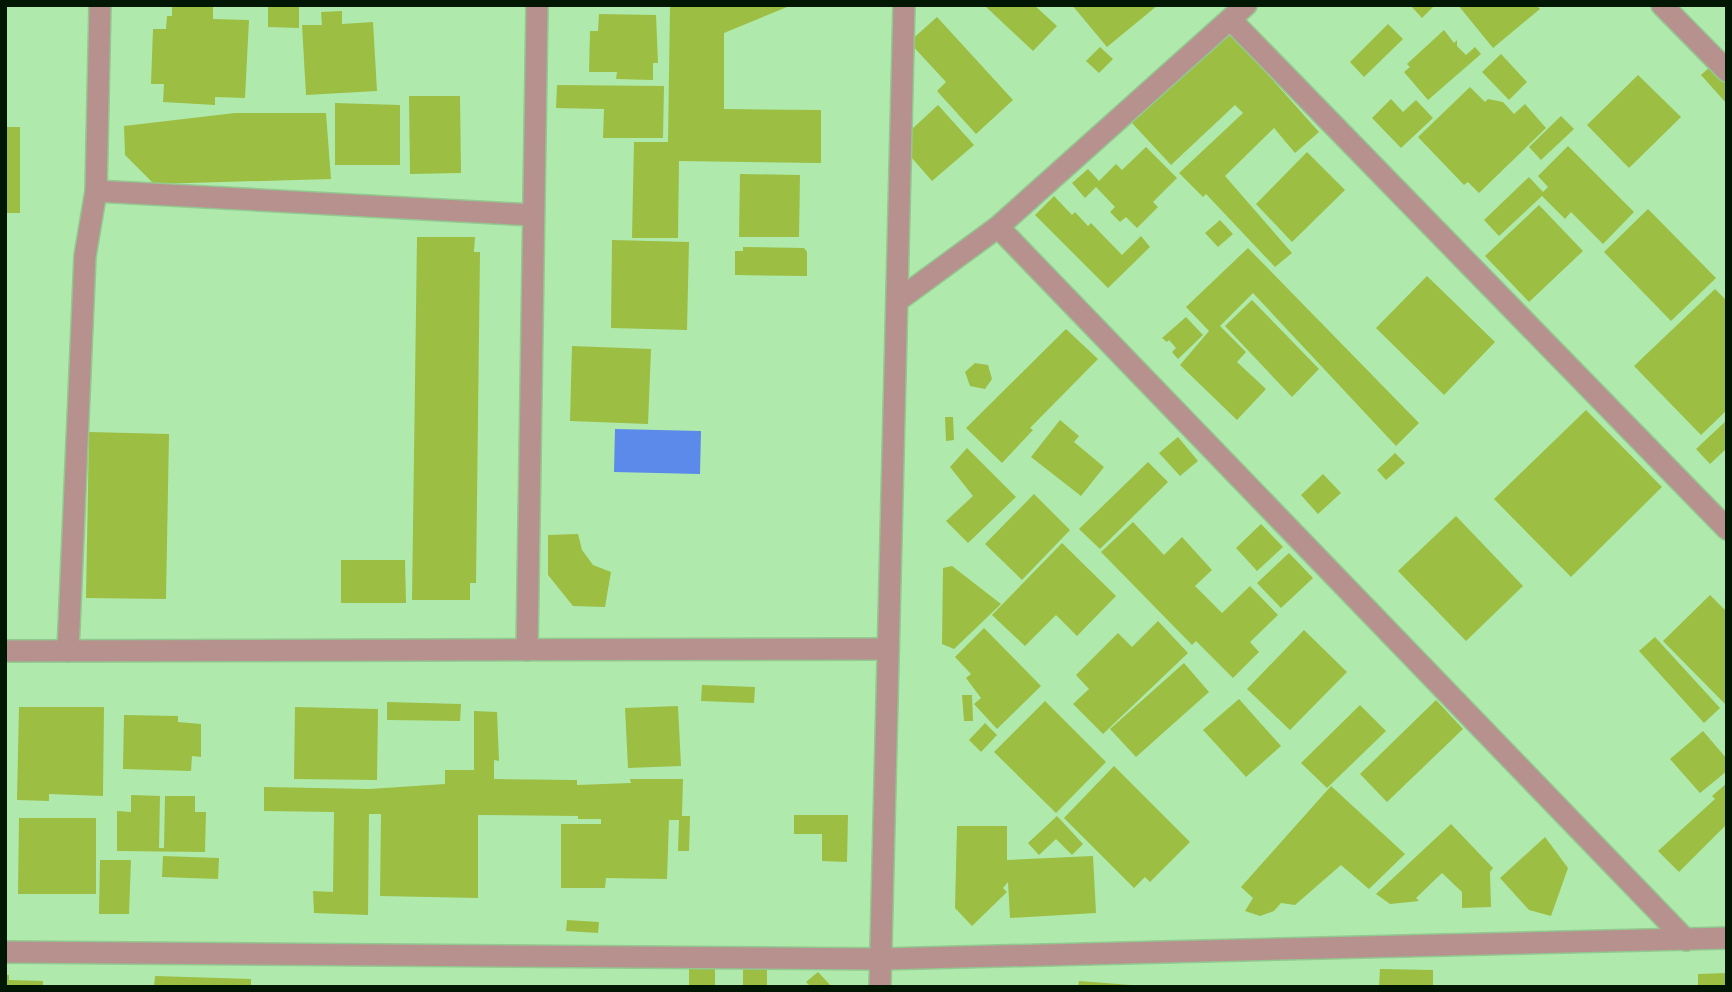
<svg xmlns="http://www.w3.org/2000/svg" width="1732" height="992" viewBox="0 0 1732 992" font-family="Poppins,sans-serif">
  <style>
    .water { fill: #5b8aea }
    .building { fill: #9cbe43 }
    .lines { fill: none; stroke-linecap: round; stroke-linejoin: round }
    .minor-casing { stroke: #93c891; stroke-width: 24 }
    .minor { stroke: #b7918e; stroke-width: 21 }
  </style>
  <rect width="100%" height="100%" fill="#afeaac"/>
  <path class="water" d="M615 429 701 431 700 474 614 472Z"/>
  <g class="building">
    <path d="M172 5H213V19L249 20 245 98 215 97V105L163 102 164 84H151L153 29H166L167 16H172Z"/>
    <path d="M268 5H299V28L268 27Z"/>
    <path d="M670 5H792L724 33V109L821 110V163L679 161 678 238H632L634 142H668Z"/>
    <path d="M984 5H1034L1057 26 1033 51Z"/>
    <path d="M1072 5H1158L1107 47Z"/>
    <path d="M1410 5H1435L1422 18Z"/>
    <path d="M1458 5H1536L1540 9 1493 48Z"/>
    <path d="M342 11V24L373 22 377 91 306 95 302 25H322L321 12Z"/>
    <path d="M599 14 656 15 658 63H653V80L616 79 617 72H589L590 31H598Z"/>
    <path d="M937 17 1013 100 976 134 937 91 946 82 909 42Z"/>
    <path d="M1388 24 1403 39 1364 77 1350 62Z"/>
    <path d="M1444 30 1454 43 1457 40V46L1466 55 1475 47 1481 54 1428 100 1404 72 1410 67 1407 64Z"/>
    <path d="M1229 31 1319 132 1295 153 1274 128 1225 176 1292 253 1275 267 1206 194 1203 197 1179 173 1243 113 1235 105 1171 165 1132 123Z"/>
    <path d="M1100 47 1113 59 1099 73 1086 61Z"/>
    <path d="M1501 54 1527 82 1509 100 1482 72Z"/>
    <path d="M1712 65 1727 81V104L1701 75Z"/>
    <path d="M1638 75 1681 117 1629 168 1587 125Z"/>
    <path d="M557 85 664 86 663 138H603L604 109 556 108Z"/>
    <path d="M1470 87 1485 102 1488 99 1503 102 1514 114 1525 104 1546 128 1479 193 1468 182 1464 185 1418 137Z"/>
    <path d="M409 96H460L461 173 410 174Z"/>
    <path d="M1391 99 1403 112 1416 100 1433 118 1401 148 1372 118Z"/>
    <path d="M335 103 400 105V165H335Z"/>
    <path d="M938 105 974 145 932 181 898 142Z"/>
    <path d="M235 113H326L331 179 154 184 125 155 124 126Z"/>
    <path d="M1561 116 1574 129 1541 160 1529 147Z"/>
    <rect x="5" y="127" width="15" height="86"/>
    <path d="M1568 146 1634 212 1603 244 1571 212 1565 219 1542 196 1499 236 1484 220 1529 177 1543 192 1548 187 1538 176Z"/>
    <path d="M1146 147 1177 178 1153 202 1158 207 1137 228 1126 217 1120 222 1110 212 1115 207 1096 187 1085 198 1072 183 1088 169 1099 181 1116 164 1122 170Z"/>
    <path d="M1307 152 1345 190 1292 242 1256 204Z"/>
    <path d="M740 174 800 175 799 237H739Z"/>
    <path d="M1054 196 1072 215 1075 212 1088 226 1091 223 1122 255 1141 236 1150 247 1108 288 1035 215Z"/>
    <path d="M1539 205 1583 251 1529 302 1485 256Z"/>
    <path d="M1648 209 1716 278 1671 321 1604 252Z"/>
    <path d="M1220 220 1233 234 1218 247 1205 233Z"/>
    <path d="M417 237H475L474 252H480L476 583H470V600H412Z"/>
    <path d="M612 240 689 242 687 330 611 328Z"/>
    <path d="M743 247 804 248 807 252V276L735 275V251H743Z"/>
    <path d="M1248 248 1419 423 1396 446 1253 293 1220 326 1246 352 1237 362 1266 389 1237 420 1180 365 1209 331 1186 307Z"/>
    <path d="M1427 276 1495 342 1444 395 1376 328Z"/>
    <path d="M1715 289 1727 301V410L1701 435 1634 366Z"/>
    <path d="M1252 300 1319 369 1292 397 1225 326Z"/>
    <path d="M1186 317 1203 335 1178 359 1172 352 1176 348 1169 340 1167 342 1162 338Z"/>
    <path d="M1066 329 1098 359 1030 428 1033 430 1002 463 966 428Z"/>
    <path d="M572 346 651 349 648 424 570 421Z"/>
    <path d="M975 363 988 365 992 379 985 389 970 386 965 372Z"/>
    <path d="M1586 410 1662 487 1571 577 1494 499Z"/>
    <path d="M945 417H953L954 440 946 441Z"/>
    <path d="M1060 420 1079 436 1074 442 1104 467 1081 496 1031 457Z"/>
    <path d="M1727 420V448L1710 464 1696 449Z"/>
    <path d="M89 432 169 434 166 599 86 598Z"/>
    <path d="M1178 437 1198 461 1180 476 1159 453Z"/>
    <path d="M967 448 1016 497 968 543 946 521 973 496 950 467Z"/>
    <path d="M1395 453 1405 463 1386 480 1377 470Z"/>
    <path d="M1148 462 1168 482 1100 549 1079 529Z"/>
    <path d="M1323 474 1341 493 1318 514 1301 495Z"/>
    <path d="M1034 494 1070 530 1022 580 985 544Z"/>
    <path d="M1456 516 1523 586 1466 641 1398 571Z"/>
    <path d="M1133 522 1164 555 1182 537 1212 570 1195 586 1222 613 1250 586 1278 615 1250 642 1259 652 1233 678 1196 641 1192 645 1101 552Z"/>
    <path d="M1261 524 1283 547 1257 571 1236 548Z"/>
    <path d="M578 534 582 550 593 565 611 572 605 607 573 606 548 575V535Z"/>
    <path d="M1062 543 1116 596 1077 636 1056 615 1025 646 992 615Z"/>
    <path d="M1289 553 1313 578 1281 608 1257 583Z"/>
    <path d="M341 560H405L406 603H341Z"/>
    <path d="M952 566 1001 604 954 649 942 644 943 568Z"/>
    <path d="M1710 595 1727 612V706L1663 641Z"/>
    <path d="M1158 621 1188 653 1103 734 1073 704 1089 689 1076 675 1118 633 1132 647Z"/>
    <path d="M984 628 1041 686 997 729 974 704 981 698 966 678 971 674 955 657Z"/>
    <path d="M1304 630 1347 672 1290 730 1247 689Z"/>
    <path d="M1655 637 1720 708 1704 723 1639 651Z"/>
    <path d="M1184 663 1209 692 1136 757 1110 729Z"/>
    <path d="M702 685 755 687 754 703 701 701Z"/>
    <path d="M962 695H972L973 721H964Z"/>
    <path d="M1239 699 1281 746 1246 777 1203 730Z"/>
    <path d="M1436 700 1463 729 1387 802 1360 774Z"/>
    <path d="M1045 701 1106 762 1056 813 994 752Z"/>
    <path d="M387 702 461 704 460 721 387 720Z"/>
    <path d="M1360 705 1386 731 1327 788 1301 763Z"/>
    <path d="M678 706 681 766 628 768 625 708Z"/>
    <path d="M19 707H104L103 796 49 794V801L17 800Z"/>
    <path d="M295 707 378 709 377 780 294 779Z"/>
    <path d="M474 711 497 712 499 761 494 760V779L577 780V785L631 783 630 779H683L682 816H690L689 851H678L679 820H669L667 879 606 878 605 888H561V824H601V819H578V816L478 815V898L380 896 381 814H369L368 915 314 913 313 891 333 892 334 812 264 811V787L369 789 445 784V770H474Z"/>
    <path d="M124 715 178 716V722L201 724V757L192 756 191 771 123 769Z"/>
    <path d="M985 723 997 735 981 752 969 740Z"/>
    <path d="M1703 731 1727 759V771L1700 793 1670 759Z"/>
    <path d="M1114 766 1190 842 1150 882 1145 877 1134 888 1064 818Z"/>
    <path d="M1727 783V824L1679 872 1658 851 1715 799 1712 796Z"/>
    <path d="M1331 786 1405 854 1369 889 1341 865 1295 905 1281 903 1274 911 1260 916 1245 911 1253 898 1241 887Z"/>
    <path d="M131 795 160 796 159 848H164L165 796H195V812H206L205 852 117 851V811L131 812Z"/>
    <path d="M794 815H848L847 862 822 861V834H794Z"/>
    <path d="M1057 816 1083 844 1072 855 1056 839 1039 855 1028 843Z"/>
    <path d="M19 818H96V894H18Z"/>
    <path d="M1451 824 1493 868 1490 872 1491 907 1462 908V892L1442 873 1416 898 1419 901 1390 904 1376 894Z"/>
    <path d="M957 826H1007V860L1093 856 1096 913 1010 918 1008 882 1003 888 1007 892 972 926 955 908Z"/>
    <path d="M1545 837 1568 868 1551 916 1529 910 1500 878Z"/>
    <path d="M163 856 219 858 218 879 162 877Z"/>
    <path d="M100 860H131L129 914H99Z"/>
    <path d="M567 920 599 922 598 933 566 931Z"/>
    <rect x="689" y="967" width="26" height="20"/>
    <rect x="743" y="967" width="24" height="20"/>
    <path d="M1380 969 1433 970V987H1379Z"/>
    <path d="M818 972 832 987H811L806 982Z"/>
    <path d="M1727 973V987H1698V974Z"/>
    <path d="M5 975H9V980L43 981V987H5Z"/>
    <path d="M155 976 251 979V987H154Z"/>
    <path d="M1079 981 1131 985V987H1078Z"/>
  </g>
  <g class="lines">
    <defs>
      <g id="minor">
        <path d="M1662 5 1727 71"/>
        <path d="M1231 20 1727 529"/>
        <path d="M96 191 533 215"/>
        <path d="M998 227 1686 940"/>
        <path d="M897 301 998 227 1246 5"/>
        <path d="M527 650 537 5"/>
        <path d="M5 651 888 649"/>
        <path d="M68 651 85 256 96 191 100 5"/>
        <path d="M5 952 881 959 1727 938"/>
        <path d="M880 987 904 5"/>
      </g>
    </defs>
    <use href="#minor" class="minor-casing"/>
    <use href="#minor" class="minor"/>
  </g>
  <rect width="1732" height="992" fill="none" stroke="#021703" stroke-width="14"/>
</svg>
